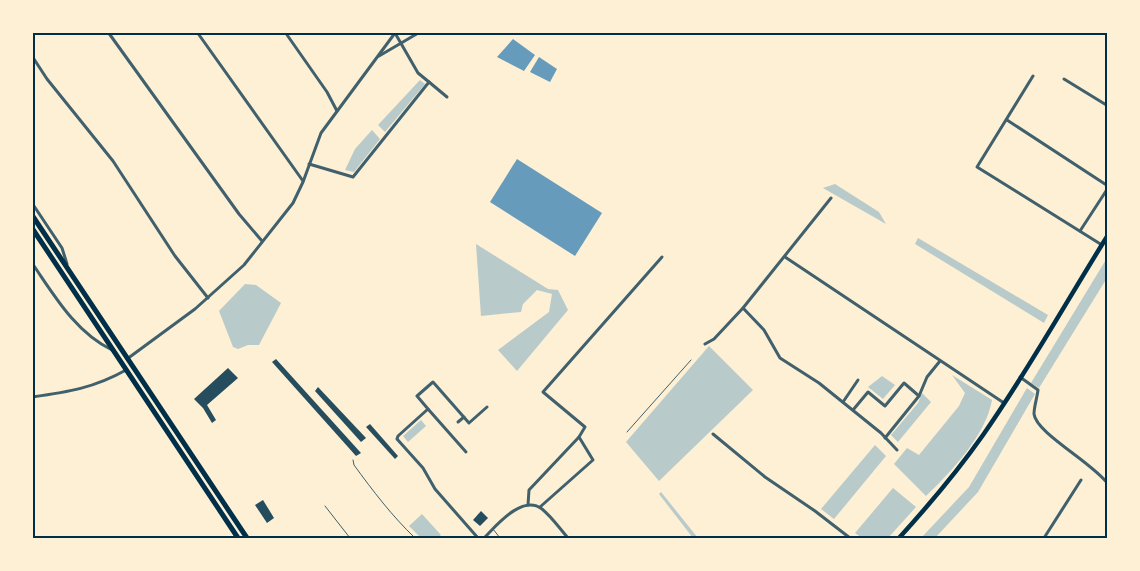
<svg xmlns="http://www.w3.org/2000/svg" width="1140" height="571" viewBox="0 0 1140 571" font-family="Helvetica,sans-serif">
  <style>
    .green { fill: #b9caca }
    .water { fill: #669bbc }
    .building { fill: #264d5e }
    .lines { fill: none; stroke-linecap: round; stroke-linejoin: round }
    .service { stroke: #3f606c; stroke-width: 1 }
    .minor { stroke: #3f606c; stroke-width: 3 }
    .secondary { stroke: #003049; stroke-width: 4.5 }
    .trunk { stroke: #003049; stroke-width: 5 }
    .neatline { fill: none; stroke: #003049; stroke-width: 2 }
  </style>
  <rect width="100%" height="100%" fill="#fdf0d5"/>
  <g class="green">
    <path d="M420 80 425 84 385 132 378 125Z"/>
    <path d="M372 130 380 139 354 172 345 170 355 149Z"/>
    <path d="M835 184 879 212 886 224 823 188Z"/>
    <path d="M918 238 1048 315 1044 323 915 244Z"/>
    <path d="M476 244 548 289 558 290 568 310 517 371 498 350 549 312 552 294 537 290 523 304 521 312 481 316Z"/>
    <path d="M1107 258V278L1039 388 1031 383Z"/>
    <path d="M245 284 256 285 281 303 259 345H248L238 349 233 347 219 311Z"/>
    <path d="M709 346 753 390 659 481 626 442Z"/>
    <path d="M952 375 992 400C986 435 951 472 926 496L894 464 907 448 919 455 959 406 965 393Z"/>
    <path d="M882 376 895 385 883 399 868 387Z"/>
    <path d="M1027 388 1035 394 978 492 935 538H921L969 487Z"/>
    <path d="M922 393 931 402 898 442 891 435 918 403Z"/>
    <path d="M421 420 426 426 408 442 403 436Z"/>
    <path d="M875 445 886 456 834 519 821 509Z"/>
    <path d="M893 488 916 507 888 538H862L855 533Z"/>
    <path d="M661 492 698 538H693L659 494Z"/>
    <path d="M422 514 441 535 437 538H421L409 526Z"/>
  </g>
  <g class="water">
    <path d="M513 39 535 55 524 71 497 57Z"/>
    <path d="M539 57 557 69 550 82 530 72Z"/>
    <path d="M517 159 602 213 575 256 490 202Z"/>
  </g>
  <g class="building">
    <path d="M276 359 361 453 356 456 272 362Z"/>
    <path d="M228 368 238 378 207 405 216 420 212 423 203 408 194 399Z"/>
    <path d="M318 387 366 438 361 442 315 391Z"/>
    <path d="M370 424 398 456 395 459 366 427Z"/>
    <path d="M263 500 274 518 267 523 255 505Z"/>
    <path d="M481 511 488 518 480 526 473 520Z"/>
  </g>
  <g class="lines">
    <g class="service">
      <path d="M627 432 691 360"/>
      <path d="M353 460 354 465C373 491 392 516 415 538"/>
      <path d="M325 506 350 538"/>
      <path d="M493 529 500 538"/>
    </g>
    <g class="minor">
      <path d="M108 32 239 214 262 241"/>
      <path d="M197 32 303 181"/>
      <path d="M285 32 327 92 337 111"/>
      <path d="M32 56 47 79 113 161 175 256 208 298"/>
      <path d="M379 56 420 32"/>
      <path d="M1033 76 977 167 1102 245"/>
      <path d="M1064 79 1108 106"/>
      <path d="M429 82 447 97"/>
      <path d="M1007 120 1108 186"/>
      <path d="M309 164 353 177 429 82 418 73 395 33"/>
      <path d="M32 203 62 248 67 264"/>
      <path d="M1080 231 1108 188"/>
      <path d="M785 257 1004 403"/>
      <path d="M32 263C54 295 75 332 112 350"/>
      <path d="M743 308 764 330 780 358 819 383 881 433 897 450"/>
      <path d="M705 344 714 339 743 308 831 198"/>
      <path d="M127 359 195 309 244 265 293 203 303 182 321 133 395 33"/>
      <path d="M1020 377 1038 390C1037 398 1034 407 1034 414 1036 433 1093 463 1108 484"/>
      <path d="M919 396 927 377 940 361"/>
      <path d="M32 397C68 392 94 388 126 370"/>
      <path d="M843 402 858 380"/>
      <path d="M428 409 466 452"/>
      <path d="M853 410 868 392 885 406 904 383 919 396 885 438"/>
      <path d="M458 422 464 417"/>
      <path d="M713 434 765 477 815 511 850 538"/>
      <path d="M528 505 529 490 579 437 585 427 543 392 662 257"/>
      <path d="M540 507 593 460 579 437"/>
      <path d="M478 538 435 489 423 468 397 439 398 436 428 409 417 396 433 382 469 423 487 407"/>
      <path d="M484 538C496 526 522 494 542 509 552 517 560 529 568 538"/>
      <path d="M1044 538 1081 480"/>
    </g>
    <path class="secondary" d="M899 538C929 505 957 472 983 435 1028 371 1066 302 1108 235"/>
    <g class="trunk">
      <path d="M32 215 247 538"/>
      <path d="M32 228 238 538"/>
    </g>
  </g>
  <rect width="1140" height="571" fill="none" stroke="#fdf0d5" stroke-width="68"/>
  <rect x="34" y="34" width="1072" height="503" class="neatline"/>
</svg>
